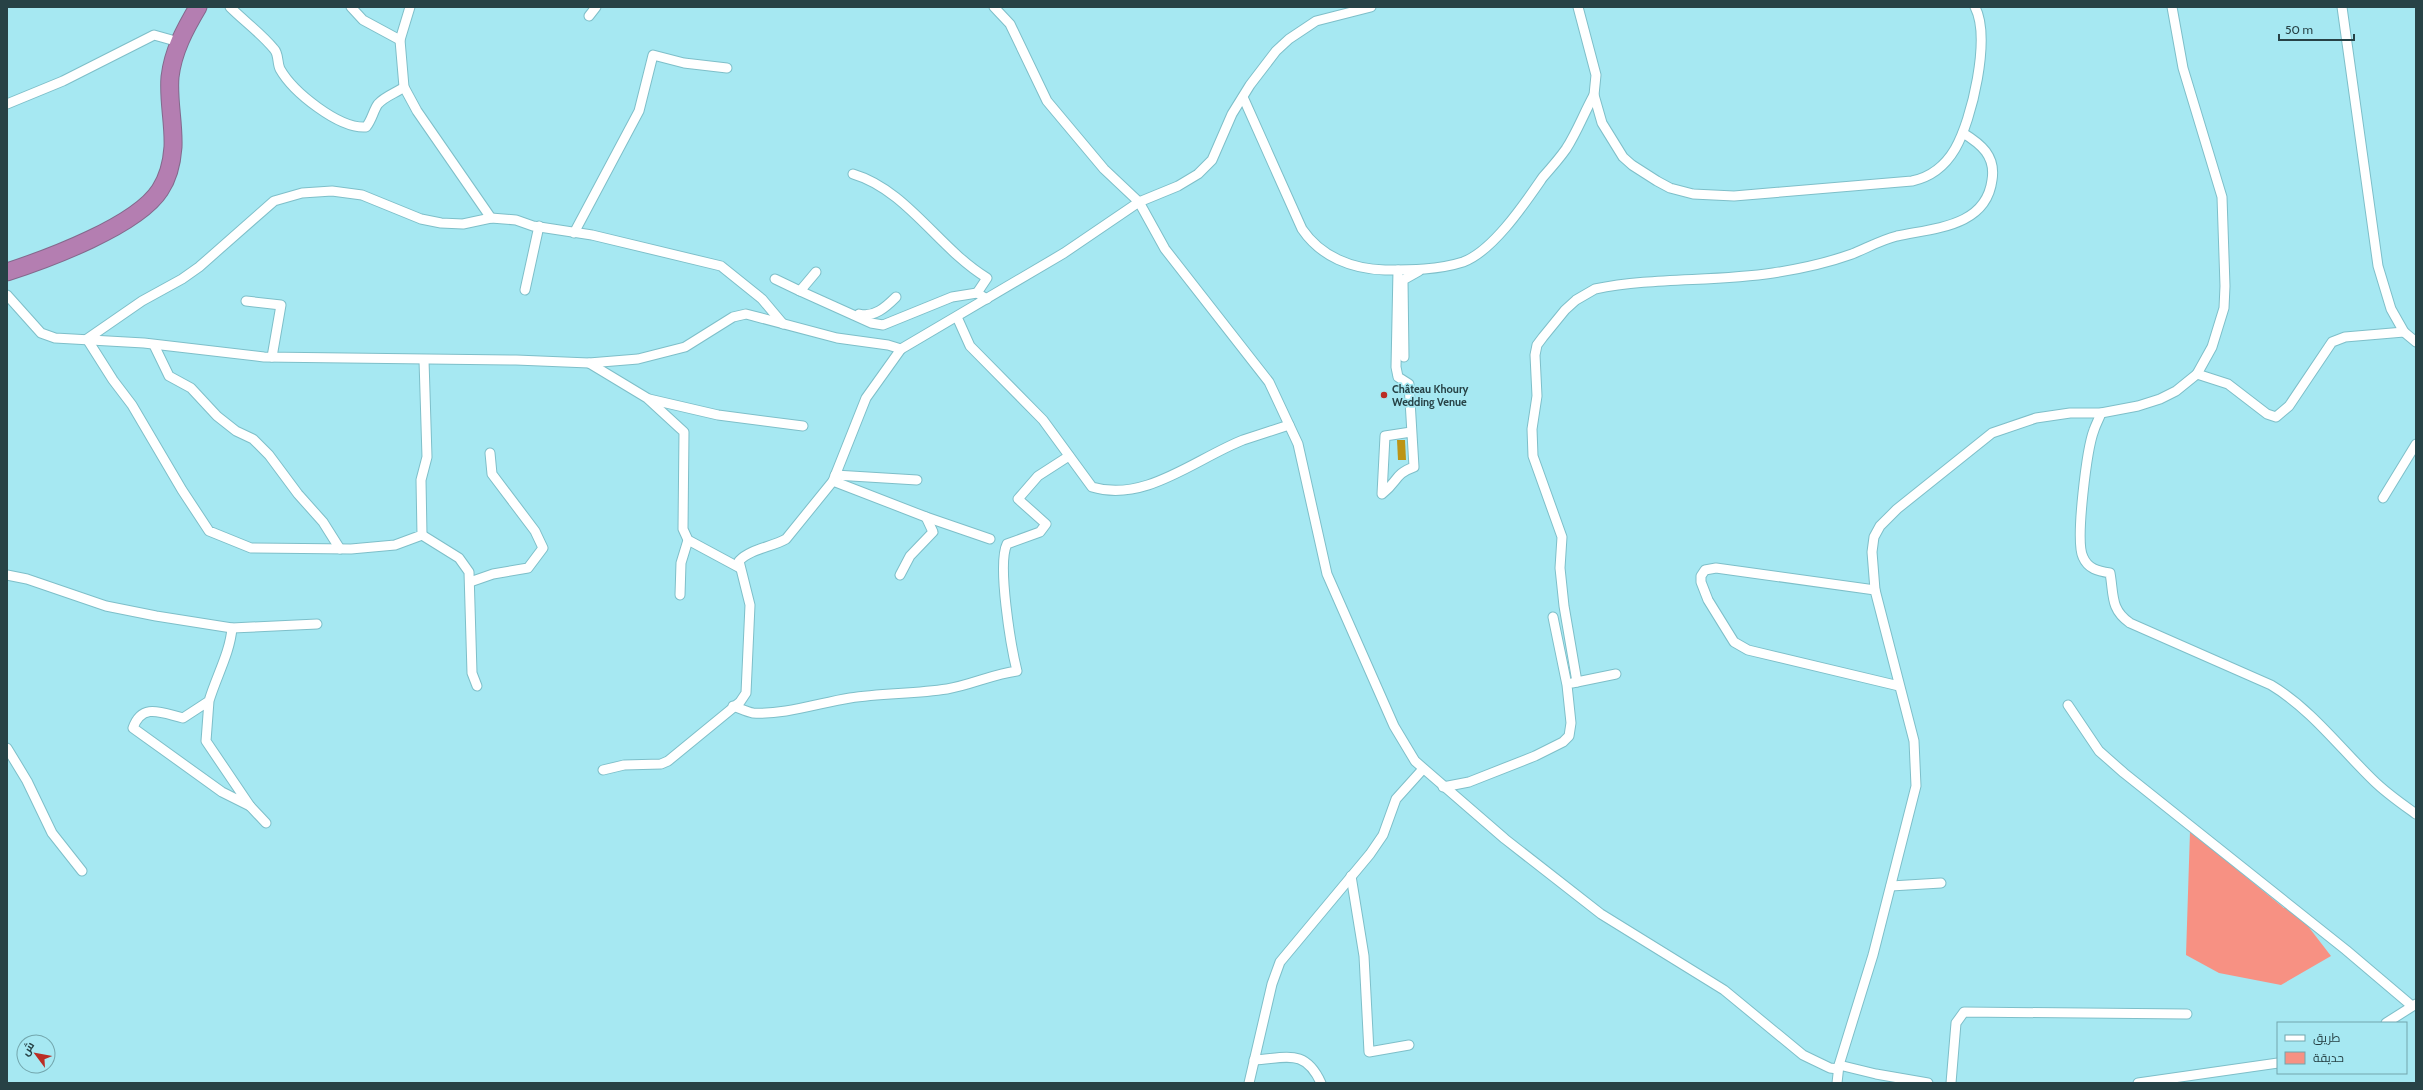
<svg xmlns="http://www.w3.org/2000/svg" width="2423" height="1090" viewBox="0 0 2423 1090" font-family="Cabin,Cairo,sans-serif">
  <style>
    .green { fill: #f79183 }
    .water { fill: #bc9416 }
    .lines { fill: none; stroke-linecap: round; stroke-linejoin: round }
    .street-casing { stroke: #7ebfc9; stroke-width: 11 }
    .highway-casing { stroke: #83698c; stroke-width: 19 }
    .street { stroke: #fff; stroke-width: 9 }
    .highway { stroke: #b47eb1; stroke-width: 17 }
    .poi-dot { fill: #bb2d25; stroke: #a6e8f2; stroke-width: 1.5 }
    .labels { text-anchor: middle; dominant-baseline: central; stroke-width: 3.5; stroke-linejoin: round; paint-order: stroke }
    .poi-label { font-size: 11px; font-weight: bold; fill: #274246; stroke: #a6e8f2; text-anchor: start }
  </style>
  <rect width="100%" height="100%" fill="#a6e8f2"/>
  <path class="green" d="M2190 831 2284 908H2294L2331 956 2281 985 2219 973 2186 955Z"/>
  <path class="water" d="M1397 440H1405L1406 460H1398Z"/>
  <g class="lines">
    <defs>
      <g id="street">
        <path d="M230 7C244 21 262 34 274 49 279 54 277 63 280 69 293 92 339 129 366 127 372 120 373 111 378 104 385 96 396 93 404 87"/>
        <path d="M351 7 363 20 400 40"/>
        <path d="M410 7 400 40 404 87 417 111 491 218"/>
        <path d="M994 7 1010 24 1047 101 1104 169 1139 202 1165 249 1269 382 1298 444 1327 574 1394 726 1415 761 1505 839 1601 914 1724 990 1803 1055 1830 1068 1838 1069"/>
        <path d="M1578 7 1596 75 1594 95 1602 123 1623 157 1632 165 1657 181 1670 188 1693 194 1734 196 1912 181C1931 177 1945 166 1955 149 1972 120 1991 38 1975 7"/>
        <path d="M2342 7 2378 266 2391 309 2404 332 2416 342"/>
        <path d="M589 16 596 7"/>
        <path d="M1243 97 1302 229C1321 257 1352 269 1385 270 1411 270 1438 270 1463 262 1493 251 1525 203 1543 177 1551 168 1559 159 1566 149 1577 132 1584 113 1594 95"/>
        <path d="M7 104 63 81 154 35 179 42"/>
        <path d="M853 174C907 190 939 249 987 278L977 293"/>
        <path d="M574 233 639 111 653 55 684 63 727 68"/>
        <path d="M1398 270 1396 367 1398 377 1409 384 1414 467C1394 474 1398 482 1382 494L1385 436 1411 432"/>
        <path d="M816 272 800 291 871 323 883 325 952 297 977 293 987 299"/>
        <path d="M775 279 800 291"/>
        <path d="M525 290 539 226"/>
        <path d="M7 295 41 333 55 338 144 343 264 357 516 360 589 363 638 359 685 347 733 317 746 314 837 338 888 345 901 349 1064 253 1139 202 1178 186 1198 174 1212 160 1232 114 1250 85 1276 51 1289 39 1316 21 1371 7"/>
        <path d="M246 301 281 305 272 357"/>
        <path d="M858 316 859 314C874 318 886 307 896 297"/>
        <path d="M957 317 970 346 1043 420 1092 487C1145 503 1195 459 1243 440 1258 435 1274 430 1289 425"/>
        <path d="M154 345 169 376 191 388 217 416 236 431 253 439 269 455 298 494 323 522 340 549"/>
        <path d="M1404 357 1403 280 1419 271"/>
        <path d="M424 360 427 457 421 480 422 535 395 545 351 549 251 548 209 531 182 490 132 405 113 380 87 339 142 301 182 279 199 267 274 201 302 193 332 191 362 195 421 219 441 223 463 224 491 218 516 220 533 226 592 235 721 266 762 299 783 324"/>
        <path d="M589 363 647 398 684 432 683 529 688 540 740 568"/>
        <path d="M2197 374 2228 384 2267 414 2276 417 2289 406 2332 342 2345 337 2404 332"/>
        <path d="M649 399 718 415 803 426"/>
        <path d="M2101 413C2099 419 2096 424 2094 430 2087 448 2075 541 2083 557 2088 569 2098 571 2110 573 2114 595 2110 609 2130 623L2271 685C2311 709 2340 748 2373 780 2386 793 2402 804 2416 814"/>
        <path d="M835 475 917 480"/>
        <path d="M833 481 926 517 990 539"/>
        <path d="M2383 498 2416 444"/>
        <path d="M422 535 459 558 469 572 472 673 477 686"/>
        <path d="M7 575 27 579 106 606 156 616 232 628 317 624"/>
        <path d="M900 575 910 556 933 532 926 517"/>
        <path d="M470 582 493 574 528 568 543 548 535 531 492 474 490 453"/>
        <path d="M1875 590 1716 568 1705 570 1701 576V582L1708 600 1734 642 1748 650 1899 686"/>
        <path d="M680 595 681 563 688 540"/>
        <path d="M1577 682 1564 606 1560 568 1562 537 1533 456 1532 429 1537 396 1535 355 1537 345 1543 337 1565 310 1576 300 1595 289C1653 277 1714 282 1773 273 1799 269 1827 263 1852 254 1867 248 1881 240 1897 236 1934 228 1986 227 1992 180 1996 156 1981 144 1963 133"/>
        <path d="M1572 683 1616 674"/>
        <path d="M209 701 206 741 250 806 222 792 133 728C142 702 162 713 183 718L209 701C216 677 230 653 232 628"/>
        <path d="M2068 705 2099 751 2124 773 2346 950 2412 1006"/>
        <path d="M733 706C739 708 747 712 753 713 784 715 819 703 850 698 882 693 914 694 947 689 971 685 993 674 1017 671 1011 647 997 564 1007 544L1040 532 1046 524 1018 499 1038 476 1069 456"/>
        <path d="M7 748 27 781 52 833 82 871"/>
        <path d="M603 770 624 765 661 764 668 761 740 702 746 693 750 605 739 561C750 549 772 547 786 539L833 481 866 398 901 349"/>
        <path d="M1443 787 1469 782 1535 756 1563 742 1569 736 1571 723 1567 685 1553 617"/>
        <path d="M250 806 266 823"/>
        <path d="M1351 876 1364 956 1369 1052 1409 1045"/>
        <path d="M1891 886 1941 883"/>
        <path d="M2386 1023 2416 1004"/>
        <path d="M1254 1060C1287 1058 1305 1048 1321 1083"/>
        <path d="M1839 1065 1876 1074 1928 1083"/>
        <path d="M1249 1083 1272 984 1280 962 1370 854 1383 835 1396 799 1423 769"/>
        <path d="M1837 1083 1839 1065 1873 955 1916 786 1914 741 1875 590 1872 552 1874 537 1880 526 1897 509 1992 433 2036 418 2070 413H2101L2138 406 2160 399 2176 391 2197 374 2212 347 2224 308 2225 286 2222 197 2183 68 2172 7"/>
        <path d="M1951 1083 1956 1023 1964 1012 2187 1014"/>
        <path d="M2138 1083 2278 1063"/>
      </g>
      <path id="highway" d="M7 272C47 259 137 226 160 190 168 178 172 161 173 147 174 123 168 100 170 77 173 51 185 29 198 7"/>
    </defs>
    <use href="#street" class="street-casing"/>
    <use href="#highway" class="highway-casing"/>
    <use href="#street" class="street"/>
    <use href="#highway" class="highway"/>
  </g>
  <circle class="poi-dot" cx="1384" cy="395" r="4"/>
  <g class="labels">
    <g class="poi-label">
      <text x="1392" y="389">Château Khoury<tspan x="1392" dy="13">Wedding Venue</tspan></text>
    </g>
  </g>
  <rect width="2423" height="1090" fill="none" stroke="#274246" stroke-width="16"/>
  <rect x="2277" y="1022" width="130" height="52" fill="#a6e8f2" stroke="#73a6ad"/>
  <rect x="2285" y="1035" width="20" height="6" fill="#ffffff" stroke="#73a6ad"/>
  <text x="2313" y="1042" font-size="12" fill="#274246">طريق</text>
  <rect x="2285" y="1052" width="20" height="12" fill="#f79183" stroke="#73a6ad"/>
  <text x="2313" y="1062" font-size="12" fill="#274246">حديقة</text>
  <g transform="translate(36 1054) rotate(302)"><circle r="19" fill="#a6e8f2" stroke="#73a6ad"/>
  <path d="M0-3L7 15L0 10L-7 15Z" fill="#bb2d25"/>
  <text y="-6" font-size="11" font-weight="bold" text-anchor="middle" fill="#274246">ش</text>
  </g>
  <path d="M2279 34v6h75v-6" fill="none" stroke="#274246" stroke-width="2"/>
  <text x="2285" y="34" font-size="12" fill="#274246" stroke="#a6e8f2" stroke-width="3" paint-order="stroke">50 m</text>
</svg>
